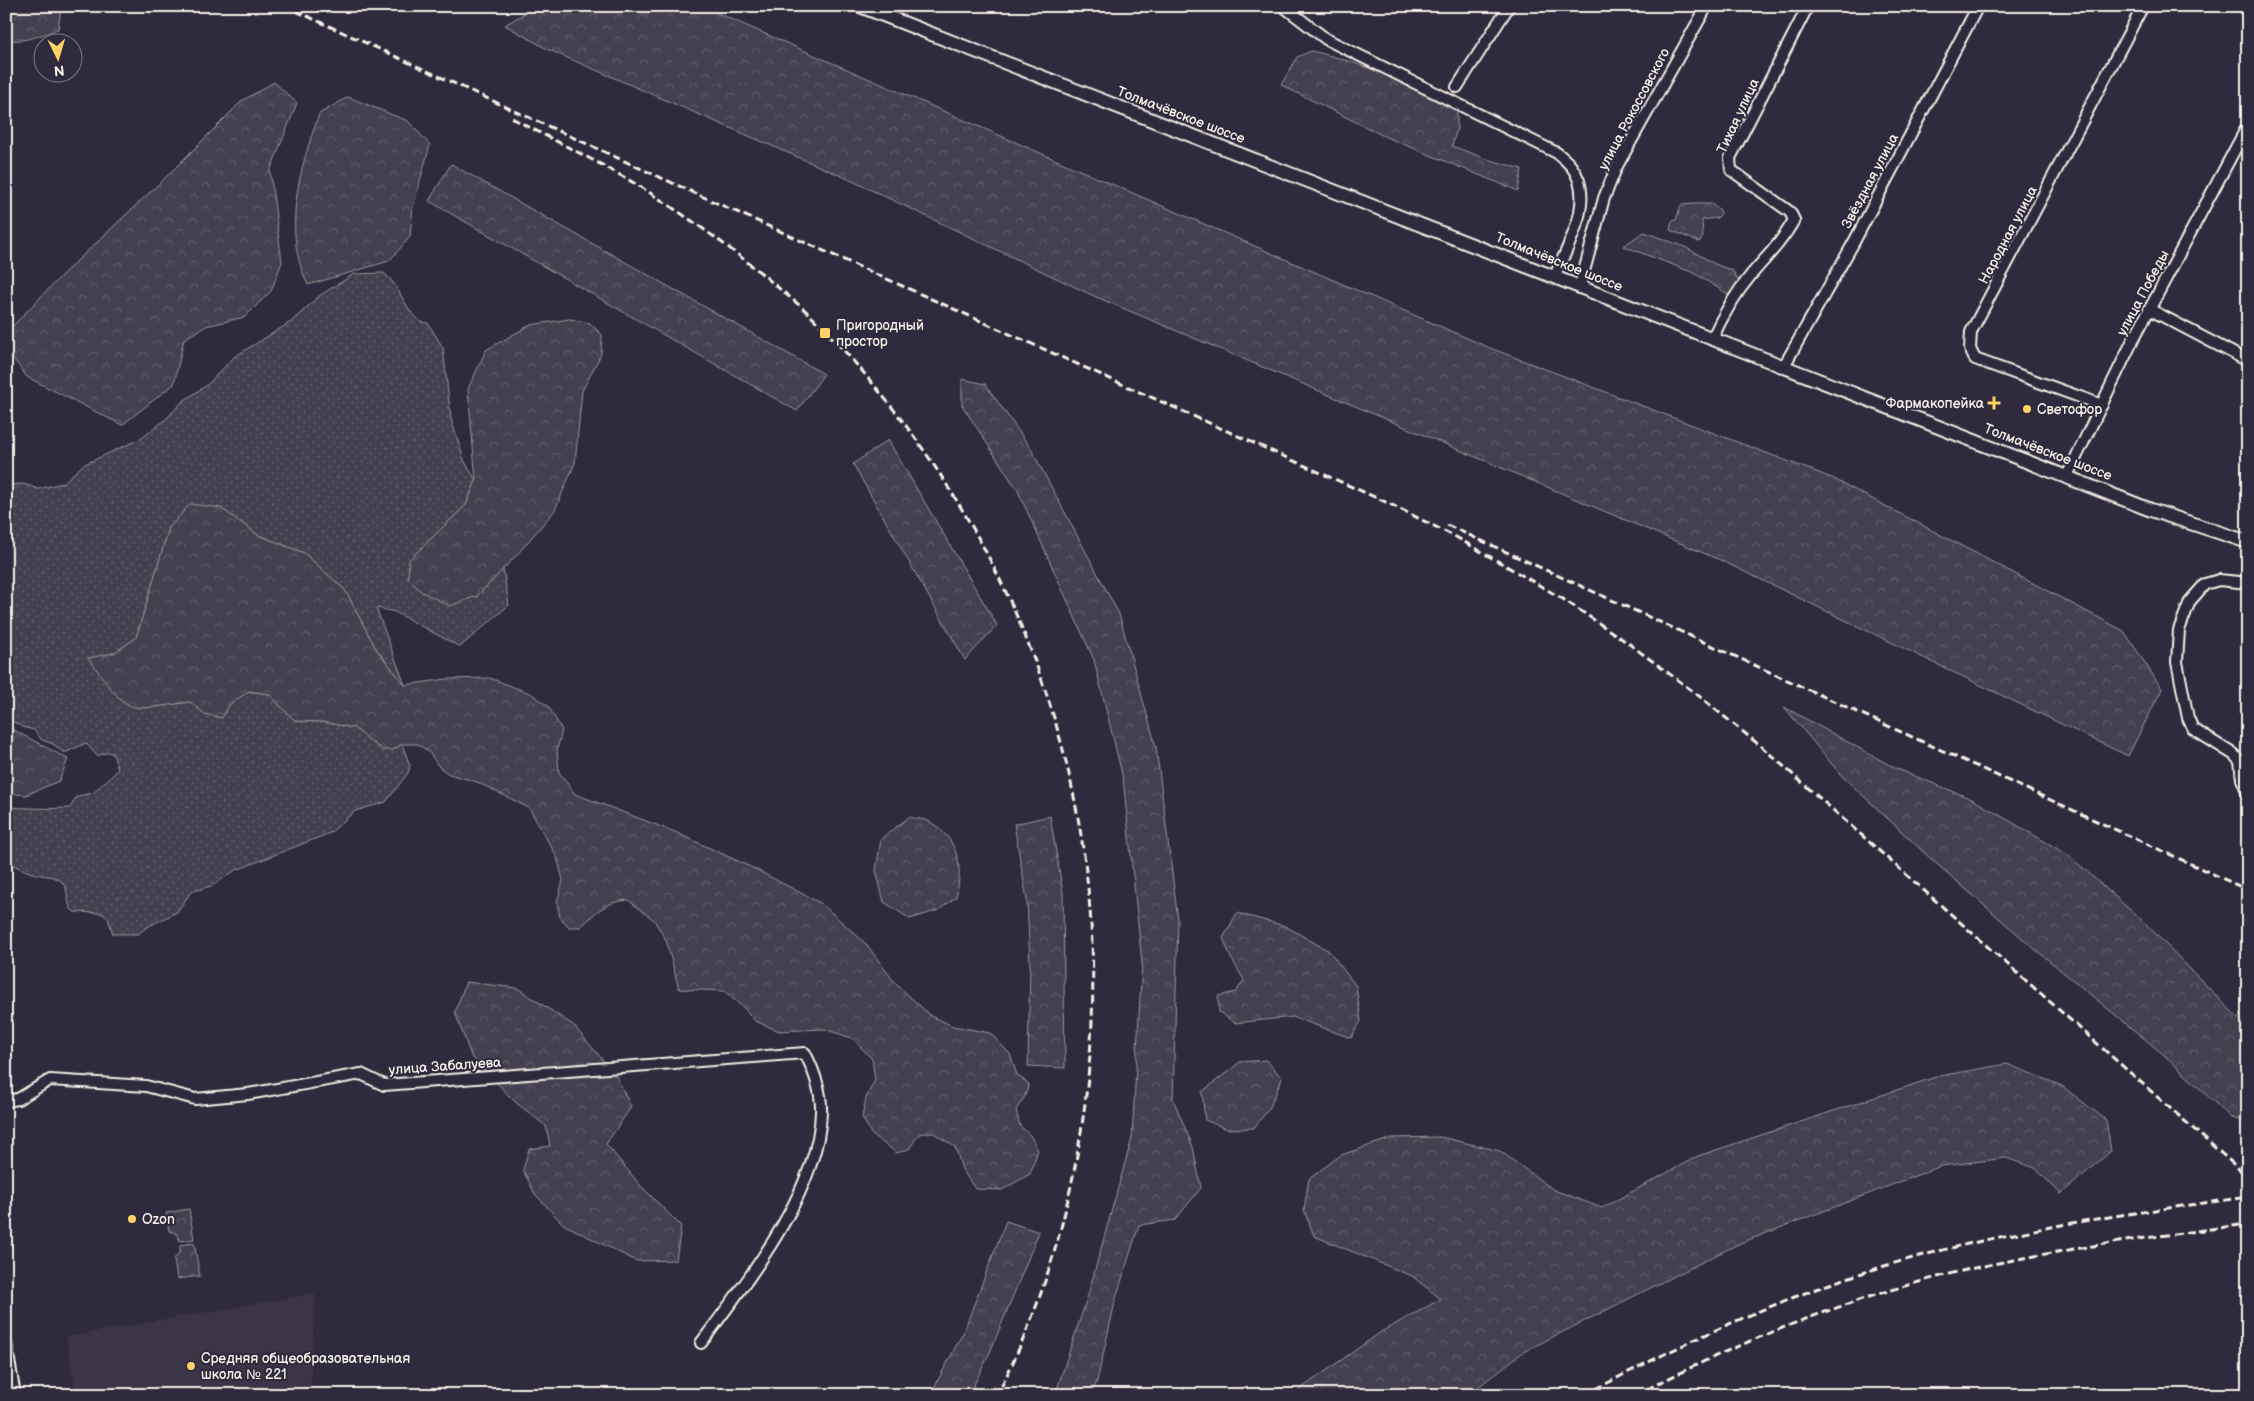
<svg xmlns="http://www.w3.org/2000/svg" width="2254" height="1401" viewBox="0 0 2254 1401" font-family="'Balsamiq Sans',sans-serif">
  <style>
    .built { fill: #3b3647 }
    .grass { fill: url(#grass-dots); stroke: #9c989c }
    .forest { fill: url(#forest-crowns); stroke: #9c989c }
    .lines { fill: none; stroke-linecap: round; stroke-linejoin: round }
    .minor-casing { stroke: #f4f1e8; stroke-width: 14 }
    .major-casing { stroke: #f4f1e8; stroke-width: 16 }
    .minor { stroke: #2f2a3d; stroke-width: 10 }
    .major { stroke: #2f2a3d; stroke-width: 12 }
    .rail { stroke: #f4f1e8; stroke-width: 3; stroke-dasharray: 8 4; stroke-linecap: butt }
    .poi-dot { fill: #ffd166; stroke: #2f2a3d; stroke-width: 2 }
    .labels { text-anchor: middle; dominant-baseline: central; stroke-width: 4; stroke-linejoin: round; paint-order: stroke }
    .street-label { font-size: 14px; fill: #f4f1e8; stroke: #2f2a3d }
    .poi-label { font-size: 14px; fill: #f4f1e8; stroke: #2f2a3d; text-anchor: start }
  </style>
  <defs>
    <pattern id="grass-dots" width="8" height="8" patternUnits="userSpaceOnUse" patternTransform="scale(1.25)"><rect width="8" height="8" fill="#454050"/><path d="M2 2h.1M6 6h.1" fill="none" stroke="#605c69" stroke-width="1.8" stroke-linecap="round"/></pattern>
    <pattern id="forest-crowns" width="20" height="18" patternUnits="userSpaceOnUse" patternTransform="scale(1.25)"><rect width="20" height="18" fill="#454050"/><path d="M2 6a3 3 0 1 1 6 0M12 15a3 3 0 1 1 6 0" fill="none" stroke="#605c69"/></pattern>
  </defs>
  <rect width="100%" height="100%" fill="#2f2a3d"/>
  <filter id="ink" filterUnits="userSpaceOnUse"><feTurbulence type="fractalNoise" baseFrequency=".02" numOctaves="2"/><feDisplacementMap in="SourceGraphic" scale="10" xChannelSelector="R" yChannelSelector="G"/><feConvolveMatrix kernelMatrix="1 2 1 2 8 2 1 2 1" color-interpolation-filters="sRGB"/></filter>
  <g filter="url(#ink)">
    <path class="built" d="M315 1293 310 1395H76L66 1337Z"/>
    <path class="grass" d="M383 273C401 283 408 324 428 323L443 348 451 419 464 460 476 481 466 505 409 560 477 596 503 569 509 605 460 647 395 612 376 608 405 685 376 649 345 590 304 553 258 535 221 508 169 528 136 638 114 653 89 658 115 692 145 708 190 702 205 714 229 705 248 691 269 694 295 721 322 722 354 728 368 738 393 750 402 744 410 766 408 773 386 802 355 811 330 833 234 871 214 885 191 892 177 912 147 927 138 934H113L108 918 101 913 74 912C65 905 70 891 63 883 55 874 43 877 32 873 24 870 15 866 6 862V807C27 808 48 809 70 808L77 796 94 793C101 783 111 779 118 769L113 754 108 752 97 756 86 743 67 752H63L53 744 42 740 34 730 22 727 6 717V485L24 484 38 489 63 483 83 465 142 438 165 420 182 402 207 385 234 357 291 322 319 296 354 274Z"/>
    <g class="forest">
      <path d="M6 6 61 8 58 29C43 34 23 44 6 39Z"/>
      <path d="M536 6H701L1490 348 1832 478 2124 631 2162 689 2128 756 1720 560 1094 296 844 177 547 49 505 25Z"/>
      <path d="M1311 51C1363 62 1410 85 1457 108V128L1452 146 1487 159 1522 169 1518 191 1386 137 1281 85 1297 57Z"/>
      <path d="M274 82 297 103 270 171 282 262 271 291 245 317 206 326 184 339 174 384 122 425 27 377 6 349V333L62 275 164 179 242 101Z"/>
      <path d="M348 97 408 121 430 145 413 206 410 237 389 261 308 285C281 230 300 168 319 114Z"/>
      <path d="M451 164 824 374 797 411 429 201Z"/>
      <path d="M1694 204H1711L1720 210 1721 214 1717 218 1702 220 1703 237 1699 242 1670 230 1672 221 1676 220 1681 205Z"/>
      <path d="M1644 232 1685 247 1715 264 1733 271 1743 289 1734 298 1694 273 1623 246Z"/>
      <path d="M570 319 590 323 602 335 601 354 582 391 575 463 555 510 515 557 477 596 450 606 422 592 408 579 409 560 466 505 476 481 468 389 486 350 530 325Z"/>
      <path d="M962 379 985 384 1030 447 1119 614 1156 747 1178 920 1173 1099 1193 1147 1201 1188 1175 1220 1139 1225 1116 1298 1097 1381 1091 1395H1055L1088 1295 1132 1138 1142 963 1123 778 1094 660 1018 491 962 405Z"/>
      <path d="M888 440 997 625 965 660 853 464Z"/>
      <path d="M190 504 221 508 258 535 304 553 345 590 376 649 405 685 447 679 490 678 532 694 548 706 562 730 557 750 559 772 575 794 675 832 755 869 822 904 866 944 896 984 931 1016 953 1026 990 1033 1010 1054 1017 1075 1029 1084 1025 1096 1016 1110 1020 1126 1030 1135 1038 1150 1030 1174 1002 1190 975 1189 962 1169 955 1147 932 1132 919 1134 909 1149 897 1153 872 1135 862 1117 866 1098 875 1080 872 1059 852 1038 824 1029 779 1031 755 1021 744 1008 724 991 679 989 666 940 654 920 628 900C605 902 597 911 581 927H569L560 917 557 903 563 880 557 857 529 808 477 782 449 774 439 767 429 752 418 744H402L393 750H382L354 728 322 722 295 721 269 694 249 691 229 705 222 718 205 714 190 702C176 703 140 712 129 705 112 695 100 673 88 658L114 653 136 638 169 528Z"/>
      <path d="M1784 707 1895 768 1972 799 2068 855 2145 923 2248 1028V1122L2231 1118 2163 1054 2030 945 1931 859 1841 775Z"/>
      <path d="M6 726 68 759 59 781 26 795 6 793Z"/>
      <path d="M1050 816 1063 893 1065 1068 1028 1066 1030 965 1027 900 1014 824Z"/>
      <path d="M909 817C916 819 927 819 932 823 960 842 963 867 956 897L939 910 910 919 884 902 876 870 881 839Z"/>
      <path d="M1237 913 1285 926 1329 951 1356 986 1361 1021 1351 1038 1293 1017 1235 1023 1219 1012 1218 996 1236 992 1244 980 1231 958 1223 938Z"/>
      <path d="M466 982 517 988 573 1025 615 1074 631 1107 606 1144 640 1185 681 1226 676 1260 636 1261 563 1224 535 1194 523 1170 529 1149 550 1146 546 1126 514 1101 471 1056 455 1012Z"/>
      <path d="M1266 1060 1282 1078 1270 1107 1254 1128 1227 1129 1205 1120 1202 1092 1240 1062Z"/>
      <path d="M2007 1064 2062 1086 2106 1120 2111 1151 2061 1194 2035 1168 2006 1158 1941 1166 1738 1244 1523 1352 1468 1395H1292L1381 1332 1441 1299 1412 1276 1314 1236 1304 1210 1309 1179 1341 1155 1392 1138 1441 1137 1500 1151 1554 1190 1602 1208 1698 1156 1939 1076Z"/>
      <path d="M189 1209 194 1239 180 1241 176 1233 169 1231 166 1213Z"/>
      <path d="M1006 1221 1039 1232 991 1350 969 1395H930L963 1333Z"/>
      <path d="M194 1243 200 1276 177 1279 174 1259 180 1252V1245Z"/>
    </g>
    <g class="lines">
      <defs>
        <g id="minor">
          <path d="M1283 6 1326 39 1557 153C1562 157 1567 161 1571 166 1597 198 1568 245 1555 276"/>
          <path d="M1457 87 1509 6"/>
          <path d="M1580 286 1604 198 1617 166 1707 6"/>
          <path d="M2149 309 2248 361"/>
          <path d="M1712 339C1722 317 1735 294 1751 275 1768 255 1781 243 1794 220L1790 212 1731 170 1730 158 1808 6"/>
          <path d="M1784 366 1854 242 1978 6"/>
          <path d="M2102 405 1975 359 1970 349 1971 332 2143 6"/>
          <path d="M2067 476 2133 340 2248 125"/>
          <path d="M2248 583 2219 580 2205 584 2190 601 2179 630 2177 662 2188 718 2193 729 2233 754 2240 761 2242 779 2248 794"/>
          <path d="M6 1101 18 1099 50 1080 146 1086 195 1099 248 1094 361 1074 384 1085 805 1053C814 1071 822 1091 821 1112 819 1191 747 1281 701 1343"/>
          <path d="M6 1343 15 1395"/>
        </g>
        <path id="major" d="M860 6 2151 510 2248 542"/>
      </defs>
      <use href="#minor" class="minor-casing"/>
      <use href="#major" class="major-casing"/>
      <use href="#minor" class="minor"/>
      <use href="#major" class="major"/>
      <g class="rail">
        <path d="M285 6 701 196 1388 503 1456 537 1563 599 1628 643 1694 692 1763 748 2248 1177"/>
        <path d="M512 118C553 140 595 160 634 183 680 211 724 243 766 277 779 289 794 300 807 312 1025 528 1128 820 1082 1125 1068 1219 1041 1310 997 1395"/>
        <path d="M1447 525 2248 890"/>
        <path d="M1585 1395C1691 1338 1803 1287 1920 1256 2028 1227 2137 1212 2248 1197"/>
        <path d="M1636 1395C1740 1340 1865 1292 1979 1267 2068 1248 2158 1236 2248 1224"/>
      </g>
    </g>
  </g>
  <g class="poi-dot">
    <rect x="819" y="327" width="12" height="12" rx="2.5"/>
    <path d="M1991.5 395.5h5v5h5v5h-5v5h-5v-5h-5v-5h5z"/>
    <circle cx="2027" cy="409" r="5"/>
    <circle cx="132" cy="1219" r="5"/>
    <circle cx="191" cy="1366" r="5"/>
  </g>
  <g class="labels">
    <g class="street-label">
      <text transform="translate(1634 109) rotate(-62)">улица Рокоссовского</text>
      <text transform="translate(1181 115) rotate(21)">Толмачёвское шоссе</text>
      <text transform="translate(1738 116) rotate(-65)">Тихая улица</text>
      <text transform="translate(1870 181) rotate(-62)">Звёздная улица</text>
      <text transform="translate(2008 235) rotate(-62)">Народная улица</text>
      <text transform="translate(1559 262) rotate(22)">Толмачёвское шоссе</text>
      <text transform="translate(2143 293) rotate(-62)">улица Победы</text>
      <text transform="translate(2048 452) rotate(21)">Толмачёвское шоссе</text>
      <text transform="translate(445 1066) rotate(-4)">улица Забалуева</text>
    </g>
    <g class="poi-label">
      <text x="836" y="325">Пригородный<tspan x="836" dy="16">простор</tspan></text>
      <text x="1984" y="403" text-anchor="end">Фармакопейка</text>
      <text x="2037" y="409">Светофор</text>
      <text x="142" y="1219">Ozon</text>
      <text x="201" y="1358">Средняя общеобразовательная<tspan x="201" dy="16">школа № 221</tspan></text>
    </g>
  </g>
  <rect width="2254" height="1401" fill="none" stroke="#2f2a3d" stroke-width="25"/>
  <rect x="12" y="12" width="2229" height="1376" fill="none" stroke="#f4f1e8" stroke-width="2" filter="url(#ink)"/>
  <g transform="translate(58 58) rotate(175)"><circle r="24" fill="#2f2a3d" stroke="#7e7a81"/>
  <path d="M0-4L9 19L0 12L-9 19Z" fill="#ffd166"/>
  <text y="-8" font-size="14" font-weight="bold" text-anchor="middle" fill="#f4f1e8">N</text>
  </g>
</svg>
